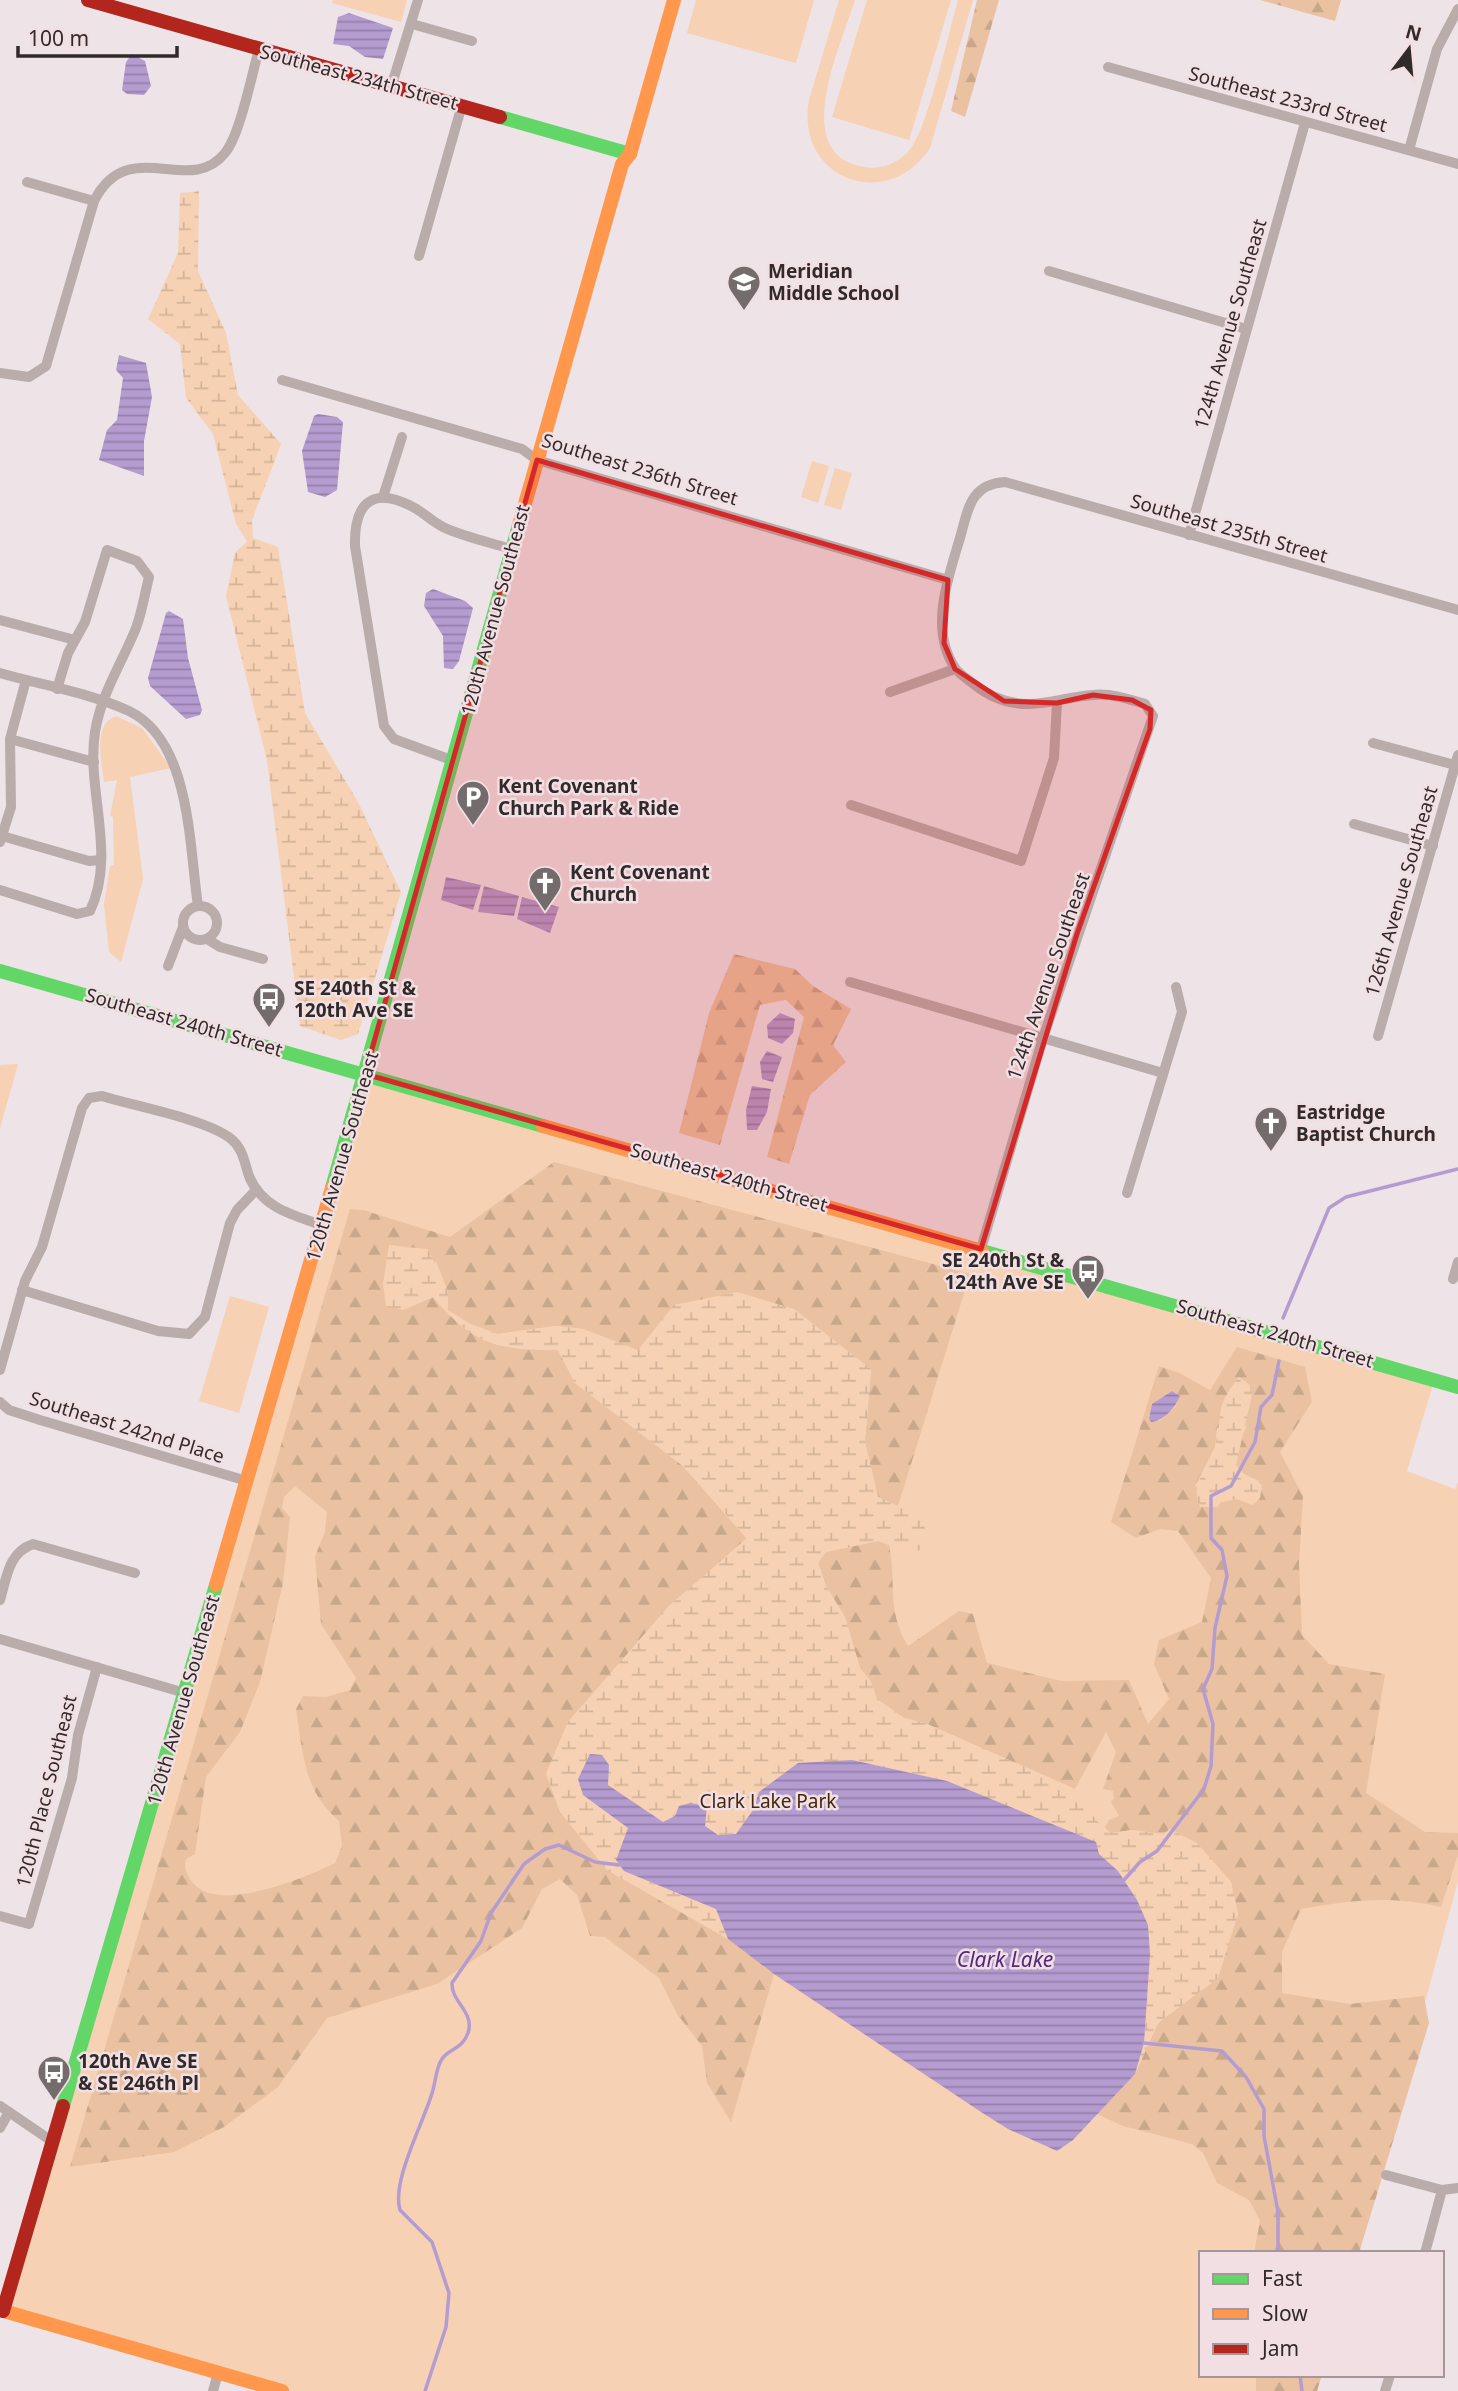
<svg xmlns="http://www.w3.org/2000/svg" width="1458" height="2391" viewBox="0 0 1458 2391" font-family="'Noto Sans',sans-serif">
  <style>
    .green { fill: #f6d1b3 }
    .forest { fill: url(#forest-firs); fill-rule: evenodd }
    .wetland { fill: url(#wetland-marsh) }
    .water { fill: url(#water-rules) }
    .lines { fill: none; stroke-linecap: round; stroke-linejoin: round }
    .stream { stroke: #b59cd0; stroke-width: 3.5 }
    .street { stroke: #b9acaa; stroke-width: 10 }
    .fast { stroke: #63d668; stroke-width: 14 }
    .slow { stroke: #ff974d; stroke-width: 14 }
    .jam { stroke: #b3261e; stroke-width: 14 }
    .marked { fill: #d62828; fill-opacity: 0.2; stroke: #d62828; stroke-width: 5; stroke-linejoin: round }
    .labels { text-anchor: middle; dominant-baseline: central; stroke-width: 5; stroke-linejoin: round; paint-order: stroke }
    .street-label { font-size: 19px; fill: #312a2b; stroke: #f2dfe3 }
    .poi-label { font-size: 19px; font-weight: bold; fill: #312a2b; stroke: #f2dfe3; text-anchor: start }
    .park-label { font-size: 19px; fill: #42280c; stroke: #f2dfe3 }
    .water-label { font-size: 21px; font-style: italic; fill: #53287f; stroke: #f2dfe3 }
  </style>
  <defs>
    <pattern id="forest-firs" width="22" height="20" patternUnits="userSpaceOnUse" patternTransform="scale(1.75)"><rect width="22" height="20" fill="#eac2a1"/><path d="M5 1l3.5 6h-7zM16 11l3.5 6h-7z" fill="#c9a78b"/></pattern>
    <pattern id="wetland-marsh" width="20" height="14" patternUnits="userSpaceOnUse" patternTransform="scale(1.75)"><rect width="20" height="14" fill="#f6d1b3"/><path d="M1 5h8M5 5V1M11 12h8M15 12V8" fill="none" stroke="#d3b49a"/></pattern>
    <pattern id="water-rules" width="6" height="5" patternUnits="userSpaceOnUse" patternTransform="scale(1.75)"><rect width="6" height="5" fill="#b59cd0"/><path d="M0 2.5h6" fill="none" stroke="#947fa9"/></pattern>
  </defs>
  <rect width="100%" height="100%" fill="#eee3e6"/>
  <g class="green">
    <path d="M333 0H407L401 22 332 3Z"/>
    <path d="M696 0H814L796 63 687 33Z"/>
    <path d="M839 0H855C842 43 788 155 864 167 882 170 900 163 911 148 928 126 949 32 958 0H973L930 148C886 214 795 178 809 100Z"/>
    <path d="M867 0H951L909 140 832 117Z"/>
    <path d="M812 461 829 466 818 503 801 497Z"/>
    <path d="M835 468 852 473 841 510 824 505Z"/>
    <path d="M116 716 142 728 171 768 130 777 143 879 121 962 109 952 104 904 110 866 114 865 113 817 110 816 117 780 104 782C102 763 92 724 116 716Z"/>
    <path d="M18 1064 0 1128V1065Z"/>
    <path d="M365 1074 1434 1381 1407 1471 1455 1489 1458 1482V1881L1357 2253H1201V2375H1321L1317 2391H282L4 2311Z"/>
    <path d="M230 1296 269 1307 239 1413 199 1401Z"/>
  </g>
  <g class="forest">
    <path d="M977 0H999L965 117 951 111Z"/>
    <path d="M1260 0H1341L1335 21Z"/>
    <path d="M734 954 795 969 813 986 851 1009 833 1045 846 1062 810 1095 789 1164 767 1157 804 1017 786 1000 760 1005 720 1145 679 1133 709 1013Z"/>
    <path d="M554 1162 970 1274 898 1506 878 1497 865 1442 871 1369 639 1351 583 1329 556 1326 498 1334 470 1324 447 1310 448 1292 436 1261 403 1310 433 1297C474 1345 497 1350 558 1350L575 1383 683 1466 747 1539 669 1606 568 1722 546 1774 607 1870 728 1939 774 1974 731 2122 707 2083 702 2046 677 2014 659 1978 605 1937 590 1936 577 1895 560 1879 542 1889 522 1928 437 1984 327 2018 278 2087 224 2127 174 2152 70 2167 350 1209 363 1210 450 1237ZM295 1486 327 1512 325 1531 315 1557 321 1624 356 1678 350 1690 326 1697 303 1696 296 1709C303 1753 303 1790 339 1821L342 1846 335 1863C305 1878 212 1917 190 1879 186 1871 184 1869 186 1859L195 1854 206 1777 240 1732 260 1682 283 1583 290 1517 282 1508 284 1497Z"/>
    <path d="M1237 1347 1305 1367 1312 1402 1280 1452 1303 1496 1299 1564 1302 1635 1329 1664 1385 1674 1366 1793 1425 1832 1458 1833V1855L1441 1907C1392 1895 1350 1900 1301 1909L1282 1952V1993L1349 2004 1424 1996 1429 2023 1359 2253H1254L1260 2221 1249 2200 1217 2183 1203 2153 1192 2144 1123 2126 1097 2114 1135 2074 1158 2023 1218 1977 1238 1914 1231 1882 1197 1843 1163 1834 1132 1830 1111 1833 1104 1829 1109 1820 1119 1816 1111 1802 1114 1798 1113 1791 1103 1789 1116 1752 1106 1732 1075 1789 927 1724 904 1718 877 1699 871 1682 860 1668 845 1617 826 1586 818 1563 826 1552 878 1541 889 1545C897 1585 886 1609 908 1646L959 1611 973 1614 987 1663 1061 1681 1129 1680 1148 1724 1169 1699 1154 1664 1159 1640 1202 1622 1211 1578 1178 1531 1160 1529 1136 1538 1111 1522 1159 1366 1179 1373 1210 1390ZM1172 1391 1180 1396 1176 1406 1160 1421 1149 1419 1152 1404ZM1247 1426 1239 1442 1236 1465 1244 1474 1259 1481 1253 1505 1237 1499 1221 1502 1195 1486 1215 1447 1217 1428Z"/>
    <path d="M1256 2375H1322L1317 2391H1256Z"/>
  </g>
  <g class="wetland">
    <path d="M199 191 198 271 226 333 238 395 281 444 252 520 253 538 278 547 305 713 358 802 401 892 358 1034 341 1040 300 1026 267 760 226 596 235 553 247 541 236 524 213 434 186 398 180 344 148 319 178 253 180 193Z"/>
    <path d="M389 1245 428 1249 448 1292V1310L470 1324 498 1334 556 1326 583 1329 638 1350 674 1305 737 1292 794 1309 871 1369 865 1442 878 1497C901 1508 930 1515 927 1544L918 1551H906L878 1541 826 1552 818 1563 826 1586 845 1617 860 1668 871 1682 877 1699 904 1718 927 1724 1075 1789 1096 1820 1111 1833 1132 1830 1163 1834 1170 1829 1197 1843 1231 1882 1238 1914 1218 1978 1158 2023 1135 2074 1144 2043 1150 1954 1148 1926 1137 1900 1118 1871 1078 1835 883 1768 852 1760 798 1763 759 1792 753 1810 736 1834 718 1835 705 1826 676 1816 663 1822 608 1785 583 1795 629 1828 616 1861 624 1871 716 1909 728 1939 607 1870 560 1812 546 1774 568 1722 669 1606 747 1538 683 1466 575 1383 558 1350C497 1350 474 1345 433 1297L403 1310 386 1306 383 1284Z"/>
    <path d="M1239 1377 1249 1384 1252 1395 1236 1465 1244 1474 1262 1485 1260 1498 1253 1505 1237 1499 1221 1502 1217 1507H1200C1189 1482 1209 1470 1215 1447 1224 1412 1213 1410 1239 1377Z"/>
  </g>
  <g class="water">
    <path d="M349 13 393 28 383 59 365 57 349 46 333 44 338 17Z"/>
    <path d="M132 54 145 61 151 86 144 95 127 94 122 90 126 62Z"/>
    <path d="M119 355 146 363 152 397 144 441V476L99 460 107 430 117 420 123 378 116 370Z"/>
    <path d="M318 414 337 417 343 422 337 490 325 497 308 492 302 451 314 416Z"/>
    <path d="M433 589 465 601 473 608 459 661 453 669 444 668 443 636 424 606 426 593Z"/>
    <path d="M169 611 183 619 188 658 202 710 200 715 186 719 150 686 148 678 166 613Z"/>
    <path d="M446 877 481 885 473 910 441 900Z"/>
    <path d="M484 886 519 896 514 916 478 912Z"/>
    <path d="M522 897 559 907 550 933 517 919Z"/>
    <path d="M780 1013 795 1019 793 1033 782 1044 768 1038 767 1025Z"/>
    <path d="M767 1051 782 1057 773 1082 762 1079 760 1062Z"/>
    <path d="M752 1086 771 1089 767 1112 757 1130H747L746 1110Z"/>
    <path d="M1172 1391 1180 1396C1176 1407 1162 1422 1151 1422L1149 1419 1152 1404Z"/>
    <path d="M590 1754 602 1755 609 1765 608 1785 663 1822 675 1816 679 1806 690 1803 707 1806 705 1826 718 1835 736 1834 753 1810 759 1792 798 1763 852 1760 947 1781 1096 1842 1099 1854 1118 1871 1137 1900 1148 1925 1150 1954 1144 2043 1135 2074 1073 2140 1057 2151 1008 2129 981 2112 774 1974 728 1939 716 1909 624 1871 616 1860 628 1828 583 1795 578 1779Z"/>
  </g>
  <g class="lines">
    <g class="stream">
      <path d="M1283 1318 1329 1208 1346 1197 1458 1169"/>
      <path d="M1124 1880 1140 1862 1157 1851 1204 1789 1211 1766 1213 1724 1203 1689 1212 1669 1215 1628 1227 1576 1222 1550 1211 1538V1496L1231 1486 1255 1442 1261 1407 1272 1395 1279 1361"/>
      <path d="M1144 2043 1222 2051 1246 2077 1264 2109V2136L1278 2212V2253"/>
      <path d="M1300 2375 1302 2391"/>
      <path d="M425 2391 446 2327 449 2293 432 2242 400 2210C391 2181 425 2120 433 2090 436 2079 436 2068 442 2059 449 2048 462 2050 468 2033 475 2012 451 2002 452 1983L481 1941 491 1913 524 1864 545 1849 559 1845 595 1862 619 1865"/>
    </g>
    <g class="street">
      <path d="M412 24 472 41"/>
      <path d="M1108 67 1458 164"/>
      <path d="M392 84 418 0"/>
      <path d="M1409 150 1437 49 1458 9"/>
      <path d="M27 182 94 201"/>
      <path d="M419 256 462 105"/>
      <path d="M1049 271 1246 329"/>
      <path d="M0 373 29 377 46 366 94 201C129 133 189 198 225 153 240 135 252 74 259 49"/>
      <path d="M282 380 522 449 537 460 948 580"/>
      <path d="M383 497 402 437"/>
      <path d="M1189 535 1305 123"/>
      <path d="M0 620 75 640"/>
      <path d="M0 673C42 685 90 693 129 711 191 741 189 846 198 906"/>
      <path d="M890 692 955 669"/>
      <path d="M10 739 94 762"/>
      <path d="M1373 743 1455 765"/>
      <path d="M454 761 394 739 384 726 355 546C354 506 370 485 411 506 422 511 431 521 443 527 464 537 489 542 511 549"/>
      <path d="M851 805 1021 861 1054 758 1057 703"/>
      <path d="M1354 824 1433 846"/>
      <path d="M2 836 89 861 101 860"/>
      <path d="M0 842 11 807 10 739 26 680"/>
      <path d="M0 890 77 914 90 911C117 854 86 791 95 732 101 694 122 663 136 628 142 612 145 593 149 577L137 561 107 550 85 622 68 653 57 689"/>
      <circle cx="200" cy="923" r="17"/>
      <path d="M207 939 220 947 263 959"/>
      <path d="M168 966 183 927"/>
      <path d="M850 982 1163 1073"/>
      <path d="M1378 1036 1458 755"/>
      <path d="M1127 1193 1182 1012 1176 987"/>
      <path d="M981 1249 1043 1038 1153 716 1145 704C1129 699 1110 693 1093 695 1071 696 1051 704 1029 704 1009 704 990 697 975 685 969 680 959 674 955 668 929 629 948 578 960 538 968 510 970 484 1005 482L1458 610"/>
      <path d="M1453 1279 1458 1262"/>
      <path d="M22 1290 158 1331 189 1334 205 1317 230 1223 237 1210 256 1190"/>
      <path d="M0 1370 25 1281 42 1247 82 1108 89 1098 102 1096C134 1106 205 1119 230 1138 243 1148 244 1161 249 1176 262 1208 293 1215 322 1225"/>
      <path d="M0 1402 9 1410 40 1420 247 1481"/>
      <path d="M0 1600C7 1577 8 1553 33 1544L135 1573"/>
      <path d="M0 1639 185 1693"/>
      <path d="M0 1916 29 1924 72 1778 78 1735 97 1667"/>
      <path d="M0 2106 53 2142"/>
      <path d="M0 2128 9 2112"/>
      <path d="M1386 2175 1442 2190 1458 2188"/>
      <path d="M1425 2253 1442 2190"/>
      <path d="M213 2391 218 2373"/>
      <path d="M1385 2391 1390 2375"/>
    </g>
    <g class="fast">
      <path d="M500 117 630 154"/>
      <path d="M0 971 543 1126"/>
      <path d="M332 1188 519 525"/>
      <path d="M982 1251 1458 1387"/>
      <path d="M63 2106 216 1585"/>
    </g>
    <g class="slow">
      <path d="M519 525 622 164 630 154 674 0"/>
      <path d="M543 1126 982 1251"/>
      <path d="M216 1585 332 1188"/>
      <path d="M0 2310 282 2391"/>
    </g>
    <g class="jam">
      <path d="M88 0 500 117"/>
      <path d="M3 2311 63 2106"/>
    </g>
  </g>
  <path class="marked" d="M537 460 948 580 944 643 955 669 1004 701 1057 703 1093 695 1132 700 1151 710 1150 729 1077 934 981 1249 365 1074Z"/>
  <defs>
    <symbol id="school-pin" viewBox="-11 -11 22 30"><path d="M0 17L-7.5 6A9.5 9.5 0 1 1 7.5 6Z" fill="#736b6c" stroke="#f2dfe3"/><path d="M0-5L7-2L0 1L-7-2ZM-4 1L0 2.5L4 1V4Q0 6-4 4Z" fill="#fff"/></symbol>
    <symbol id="parking-pin" viewBox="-11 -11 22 30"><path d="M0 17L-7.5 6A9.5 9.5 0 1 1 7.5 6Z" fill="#736b6c" stroke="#f2dfe3"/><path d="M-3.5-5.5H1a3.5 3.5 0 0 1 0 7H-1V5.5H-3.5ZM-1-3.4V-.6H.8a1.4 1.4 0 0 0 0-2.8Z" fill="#fff"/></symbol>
    <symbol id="church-pin" viewBox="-11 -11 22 30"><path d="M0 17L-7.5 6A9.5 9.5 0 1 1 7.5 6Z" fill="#736b6c" stroke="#f2dfe3"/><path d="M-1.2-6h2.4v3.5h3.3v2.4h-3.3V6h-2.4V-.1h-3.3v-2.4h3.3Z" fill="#fff"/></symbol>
    <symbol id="bus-pin" viewBox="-11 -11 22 30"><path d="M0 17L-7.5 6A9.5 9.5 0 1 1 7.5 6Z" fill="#736b6c" stroke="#f2dfe3"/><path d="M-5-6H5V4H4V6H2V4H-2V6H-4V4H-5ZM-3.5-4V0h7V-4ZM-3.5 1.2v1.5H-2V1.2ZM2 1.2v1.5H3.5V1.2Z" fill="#fff"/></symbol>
  </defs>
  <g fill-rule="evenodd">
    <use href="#school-pin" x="725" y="263" width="38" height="52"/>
    <use href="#parking-pin" x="454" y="778" width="38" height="52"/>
    <use href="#church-pin" x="526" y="864" width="38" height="52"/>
    <use href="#bus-pin" x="250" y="980" width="38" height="52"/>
    <use href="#church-pin" x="1252" y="1104" width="38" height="52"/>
    <use href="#bus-pin" x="1069" y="1252" width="38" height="52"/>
    <use href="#bus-pin" x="35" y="2053" width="38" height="52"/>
  </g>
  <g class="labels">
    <g class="street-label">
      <text transform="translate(359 77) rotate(15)">Southeast 234th Street</text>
      <text transform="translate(1288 99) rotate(15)">Southeast 233rd Street</text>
      <text transform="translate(1230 324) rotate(-74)">124th Avenue Southeast</text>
      <text transform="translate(640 469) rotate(17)">Southeast 236th Street</text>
      <text transform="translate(1229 528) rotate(16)">Southeast 235th Street</text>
      <text transform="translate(495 610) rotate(-75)">120th Avenue Southeast</text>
      <text transform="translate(1401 891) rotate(-74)">126th Avenue Southeast</text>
      <text transform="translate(1048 976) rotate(-71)">124th Avenue Southeast</text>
      <text transform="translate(184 1022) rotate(16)">Southeast 240th Street</text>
      <text transform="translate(342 1156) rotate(-74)">120th Avenue Southeast</text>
      <text transform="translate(729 1177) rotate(16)">Southeast 240th Street</text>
      <text transform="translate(1275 1333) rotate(16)">Southeast 240th Street</text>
      <text transform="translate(127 1427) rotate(17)">Southeast 242nd Place</text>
      <text transform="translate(183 1700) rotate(-74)">120th Avenue Southeast</text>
      <text transform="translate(46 1791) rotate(-76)">120th Place Southeast</text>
    </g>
    <g class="poi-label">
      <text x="768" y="271">Meridian<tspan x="768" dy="22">Middle School</tspan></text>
      <text x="498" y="786">Kent Covenant<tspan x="498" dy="22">Church Park &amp; Ride</tspan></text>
      <text x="570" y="872">Kent Covenant<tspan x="570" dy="22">Church</tspan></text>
      <text x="294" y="988">SE 240th St &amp;<tspan x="294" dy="22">120th Ave SE</tspan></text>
      <text x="1296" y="1112">Eastridge<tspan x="1296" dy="22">Baptist Church</tspan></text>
      <text x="1064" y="1260" text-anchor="end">SE 240th St &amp;<tspan x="1064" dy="22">124th Ave SE</tspan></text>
      <text x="78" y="2061">120th Ave SE<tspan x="78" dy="22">&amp; SE 246th Pl</tspan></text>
    </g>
    <g class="park-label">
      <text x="768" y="1801">Clark Lake Park</text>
    </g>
    <g class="water-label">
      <text x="1005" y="1959">Clark Lake</text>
    </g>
  </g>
  <rect x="1199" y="2251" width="245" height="126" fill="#f2dfe3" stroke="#a59799" stroke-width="2"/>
  <rect x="1213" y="2274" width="35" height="10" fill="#63d668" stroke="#a59799" stroke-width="2"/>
  <text x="1262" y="2286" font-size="21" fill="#312a2b">Fast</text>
  <rect x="1213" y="2309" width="35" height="10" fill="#ff974d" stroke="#a59799" stroke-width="2"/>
  <text x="1262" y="2321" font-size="21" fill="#312a2b">Slow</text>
  <rect x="1213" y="2344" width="35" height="10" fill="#b3261e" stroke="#a59799" stroke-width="2"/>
  <text x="1262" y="2356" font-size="21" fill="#312a2b">Jam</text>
  <g transform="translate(1409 49) rotate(16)" stroke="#f2dfe3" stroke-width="5" paint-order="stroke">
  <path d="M0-5L12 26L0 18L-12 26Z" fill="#312a2b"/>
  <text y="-10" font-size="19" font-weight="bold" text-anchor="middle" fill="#312a2b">N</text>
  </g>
  <path d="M18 46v10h159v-10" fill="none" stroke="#312a2b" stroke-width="3.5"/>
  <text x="28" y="46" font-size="21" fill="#312a2b" stroke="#f2dfe3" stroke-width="5" paint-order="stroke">100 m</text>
</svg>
